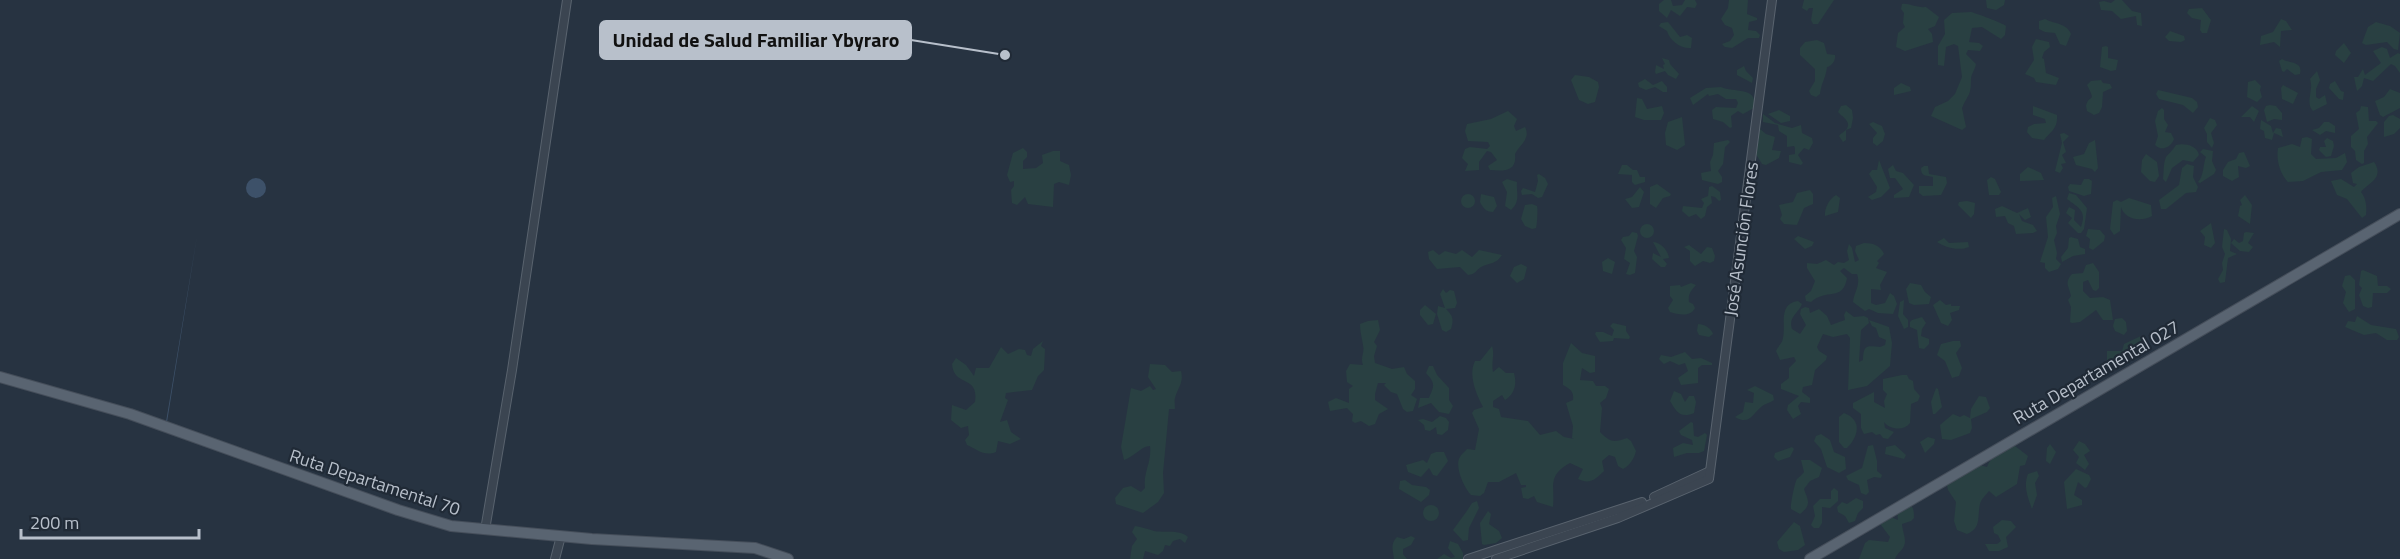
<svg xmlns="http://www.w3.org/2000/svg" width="2400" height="559" viewBox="0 0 2400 559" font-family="'Titillium Web',sans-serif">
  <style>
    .green { fill: #294042 }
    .water { fill: #3d5169 }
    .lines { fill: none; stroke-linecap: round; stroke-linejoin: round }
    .minor-casing { stroke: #59636e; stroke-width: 10 }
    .major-casing { stroke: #454e5a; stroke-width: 12 }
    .minor { stroke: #3b4551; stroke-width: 8 }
    .major { stroke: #596471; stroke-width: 10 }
    .labels { text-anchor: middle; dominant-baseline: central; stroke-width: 4.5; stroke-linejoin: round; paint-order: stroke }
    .street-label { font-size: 18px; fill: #b8c0cb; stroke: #202a36 }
    .leader { fill: none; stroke: #b8c0cb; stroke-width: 2 }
    .callout-dot { fill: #b8c0cb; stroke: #202a36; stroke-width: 2 }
    .callout { fill: #b8c0cb; stroke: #b8c0cb; stroke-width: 2 }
    .callout-label { font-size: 20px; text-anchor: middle; font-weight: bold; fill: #111 }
  </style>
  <rect width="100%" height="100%" fill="#273341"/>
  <g class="green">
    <path d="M1664 0H1671L1673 6 1682 5 1685 0H1695L1697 4 1695 8 1687 7 1680 16 1671 10 1667 18 1659 11V4Z"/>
    <path d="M1729 0H1748L1747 14 1757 18V20L1749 22 1748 30 1756 31 1760 35 1759 38H1748L1732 48 1725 47 1722 44 1730 41 1734 35 1732 28 1725 25 1721 19 1728 8Z"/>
    <path d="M1804 0H1834L1818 24H1813L1811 20 1813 8H1809L1807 11 1802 8Z"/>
    <path d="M1986 0H2005L2004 5 1996 10 1987 8Z"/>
    <path d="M2115 0H2122L2132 11 2141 13 2142 26 2137 25 2136 16 2121 19 2112 11 2101 10 2099 2 2104 1 2111 3Z"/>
    <path d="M1902 4C1909 3 1916 8 1926 7L1939 17 1935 26 1928 29 1932 34 1933 42 1905 51 1896 47 1898 33 1905 27 1903 23 1904 13 1901 9Z"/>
    <path d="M2202 8 2211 20 2207 33H2202L2200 30 2201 20 2192 18 2187 13 2189 9Z"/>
    <path d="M1971 12C1975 13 2003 23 2006 26L2005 35 2001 39 1982 27 1972 28 1969 42 1979 43 1983 46 1980 51 1968 50 1966 54 1976 64C1975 70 1971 74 1971 79 1971 95 1969 93 1962 108L1966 127 1962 130 1931 116 1935 107 1948 101 1955 94 1962 77 1958 46 1954 44 1946 47 1944 66 1938 65V46L1945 34 1944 20 1952 13Z"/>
    <path d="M2045 19C2054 24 2067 23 2071 34L2066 46 2060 44 2055 33 2045 32 2039 29V21Z"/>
    <path d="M2281 19 2286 21 2292 30 2281 31 2280 47 2274 42 2260 45 2261 36 2273 32Z"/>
    <path d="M1668 22 1680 37 1687 35 1692 38 1691 48C1681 49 1670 41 1667 31L1659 26 1661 23Z"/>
    <path d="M2376 22 2390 26 2400 33 2398 50 2394 49 2387 42 2366 45 2362 43 2368 27Z"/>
    <path d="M2170 31 2184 36 2185 40 2181 42 2169 41 2165 37Z"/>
    <path d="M2036 39 2049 42 2050 47 2044 52 2042 58 2044 59 2046 73 2059 78 2056 85 2036 82 2034 78 2025 74 2034 60 2032 47Z"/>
    <path d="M1817 40 1824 43 1827 54 1835 55C1836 60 1832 66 1827 67 1826 78 1821 83 1820 94L1816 97 1811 95 1809 91 1815 81V69L1800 55V48L1805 42Z"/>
    <path d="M2344 43 2351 53 2344 63 2335 55 2336 51Z"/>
    <path d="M2106 46 2108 47V58L2118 60 2116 70 2111 71 2100 67 2102 47Z"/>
    <path d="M2382 47 2387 49 2390 58 2398 53 2400 54V73L2395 66 2391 64 2373 81 2364 78 2362 86 2357 91 2354 77H2358L2363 69 2365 75 2381 63 2373 51Z"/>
    <path d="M1662 58 1669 60 1670 64 1679 74 1676 79 1668 75 1665 71 1656 74 1655 72 1656 65 1664 69 1663 65 1665 64Z"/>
    <path d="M2282 59C2290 64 2303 61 2300 74L2295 75 2287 69 2284 72 2282 71 2279 61Z"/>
    <path d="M1744 66 1746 71 1753 78 1752 83 1737 75V70Z"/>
    <path d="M2317 71 2320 80 2316 89V97L2319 99 2325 95 2327 104 2313 111C2305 102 2314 90 2310 79Z"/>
    <path d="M1575 75 1589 77 1598 82 1599 87 1595 102 1588 104 1579 100 1571 80Z"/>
    <path d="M1645 79 1653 85 1662 81 1667 87V92H1663L1655 87 1646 90 1639 87 1638 83Z"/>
    <path d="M2101 80 2103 83 2110 84 2112 88 2103 92 2102 107 2099 113 2094 115 2087 111 2086 106C2089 93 2097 104 2087 85L2091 81Z"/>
    <path d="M2255 80 2261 86 2260 90 2262 97 2257 102 2247 97 2248 82Z"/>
    <path d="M2335 81 2341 91 2344 92 2343 100 2339 99 2329 88 2330 84Z"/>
    <path d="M1901 83 1910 87 1911 91 1894 95V88Z"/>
    <path d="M2283 85 2298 93 2293 104 2282 99 2281 88Z"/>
    <path d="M1721 87C1733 93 1759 86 1754 108L1743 114 1738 111 1731 116 1732 127 1730 128 1723 122 1713 119 1712 110 1716 107 1736 108 1738 103 1736 99H1726L1718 94 1709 96 1708 94 1693 105 1690 98 1706 88Z"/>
    <path d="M2390 89 2400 93V108L2383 117 2380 115 2375 101 2384 97Z"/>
    <path d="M2158 90 2192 98 2197 102 2198 107 2193 113 2183 105 2159 99 2156 94Z"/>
    <path d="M1637 98 1642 99 1647 109 1662 106 1664 113 1661 120H1644L1635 117Z"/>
    <path d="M1846 105 1852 110 1853 118 1851 128 1846 130V140L1843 142 1839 136C1841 133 1844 132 1846 130 1853 122 1841 116 1838 112L1841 106Z"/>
    <path d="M2270 105 2276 106 2282 113V120L2274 119 2267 122 2264 110 2266 106Z"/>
    <path d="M2033 106 2057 115C2058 129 2051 131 2044 140L2032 138 2027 132 2028 127 2034 124 2046 123 2045 119 2033 115Z"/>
    <path d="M2252 106 2259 111 2254 122 2250 117H2241Z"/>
    <path d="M2361 106 2368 107 2369 121H2376L2378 123 2367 137 2368 144 2364 151V163L2362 164 2356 160 2355 151 2351 147V136L2359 129 2356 113 2360 110Z"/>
    <path d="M2162 108 2164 110V119L2168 125 2165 132 2171 133 2174 139C2171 147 2162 152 2155 145L2158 136 2155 121 2158 111Z"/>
    <path d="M1779 110 1790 116V121L1781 123 1768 114Z"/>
    <path d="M1508 111 1517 119 1514 126 1516 131 1525 127C1531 139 1520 144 1515 154 1517 172 1504 171 1490 170L1488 166 1497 160 1491 152 1487 151 1479 162V170L1465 171 1468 164 1462 158 1465 149 1470 147 1487 149 1490 146 1488 142 1468 141 1465 131 1467 124 1491 119Z"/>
    <path d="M1763 114 1775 123 1792 128 1801 125 1802 133 1812 138 1813 143 1809 150 1804 148 1798 155 1803 163 1801 165 1789 162V155L1795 154V148L1794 146 1787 147V136L1779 131 1778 125 1763 122Z"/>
    <path d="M2393 115 2400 119V128L2394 134 2384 137V122L2389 116Z"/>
    <path d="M1682 117 1685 145 1677 150 1666 145 1665 133 1668 122Z"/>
    <path d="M2210 118 2215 120 2217 125 2211 133 2214 143 2212 148 2207 142V134L2204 128Z"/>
    <path d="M2261 120 2271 126 2273 133 2276 128 2281 129 2283 137 2274 133 2272 140 2265 138 2264 131 2260 129Z"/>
    <path d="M1873 122 1882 126 1885 134 1883 141 1877 146 1873 143V138L1877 133 1869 124Z"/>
    <path d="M2324 122H2329L2335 126V133L2326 131 2320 135 2312 130 2319 128Z"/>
    <path d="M1760 129 1766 134 1775 137 1772 150 1781 151 1779 158 1766 165 1762 164 1754 151 1759 139 1757 137Z"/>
    <path d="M2064 133 2069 136 2063 142 2066 152 2062 155 2066 163 2061 164 2063 168 2060 173 2055 171 2062 143 2060 134Z"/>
    <path d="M2307 137 2312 139 2311 154 2316 159 2336 158 2345 153 2347 162 2342 170 2321 172 2303 181 2288 182C2280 174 2276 160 2278 148L2292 144 2300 147 2302 138Z"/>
    <path d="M2327 138 2333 141 2334 146 2331 156 2326 157 2319 150 2320 147H2326L2324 141Z"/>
    <path d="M1728 140 1730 142 1725 147 1723 164 1718 171 1722 177V182L1718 184 1702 180 1701 173 1711 171 1710 162 1713 155 1714 143Z"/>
    <path d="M2095 140 2098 168 2095 172 2092 169 2076 165 2073 157 2084 154 2089 143Z"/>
    <path d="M2176 145C2184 143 2197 145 2199 155L2193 162 2183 160 2172 168 2166 182 2163 179C2164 172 2163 164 2166 157 2169 153 2173 150 2176 145Z"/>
    <path d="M1023 148 1027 152V157L1023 161V169L1036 168 1043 163 1042 155 1053 151H1060V161L1069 165 1071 175 1069 185 1059 182 1054 184 1053 207 1028 204 1025 197 1017 205 1012 203 1011 190 1014 186V181L1010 182 1007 175 1013 153Z"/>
    <path d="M2203 149 2213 151 2212 161 2216 170 2214 174 2200 183 2198 182C2204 176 2203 164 2206 157L2200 152Z"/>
    <path d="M2244 152 2250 166 2246 168 2238 166 2239 177 2232 181 2223 176V170L2228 162 2236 159 2239 153Z"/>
    <path d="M2146 154 2157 162 2159 176 2155 182 2150 181 2141 172 2142 160Z"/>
    <path d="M1879 160 1890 188 1881 197 1872 200 1868 197 1876 192 1877 187 1869 174 1872 170H1877Z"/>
    <path d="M2374 162C2385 178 2368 183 2361 192 2366 198 2367 207 2366 215L2362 218 2347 199 2337 195 2331 181 2341 179 2354 187 2357 184 2353 183 2351 173 2359 167Z"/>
    <path d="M2187 164 2194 166 2193 177 2198 187 2196 192 2186 193 2166 209H2161L2159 200 2179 185 2182 168Z"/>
    <path d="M1622 165H1627L1633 170H1637L1640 177H1645V182L1635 185 1632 182V175L1618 174Z"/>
    <path d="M1893 165 1896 171 1903 173 1914 185 1909 197 1894 198V195L1903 189 1895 178H1890L1888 169Z"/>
    <path d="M1924 166H1928L1929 174 1946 177 1947 183 1941 195 1923 196 1919 193V186H1933V177C1926 175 1921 177 1921 168Z"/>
    <path d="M2028 167 2041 173 2044 180 2020 181V174Z"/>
    <path d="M1539 174 1545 178 1548 184 1542 197 1538 198 1532 194 1522 195 1521 191 1523 188 1535 192 1538 181 1537 175Z"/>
    <path d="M1991 177 1995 179 2001 192 1999 195H1989L1987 180Z"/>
    <path d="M1507 179 1517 182C1516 193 1521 201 1511 210L1505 206 1507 192 1502 182Z"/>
    <path d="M2084 179H2089L2092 181 2091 194 2084 196 2069 191 2068 187 2070 184 2081 185Z"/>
    <path d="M1657 184 1671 194 1670 196 1663 198 1656 208 1650 204V187Z"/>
    <path d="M1712 186 1720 192 1721 200 1719 201 1715 197 1711 196 1712 203 1707 207 1705 216 1701 219 1696 214 1689 217 1682 211 1683 206 1702 208 1704 203 1701 199 1708 196 1709 187Z"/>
    <path d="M1640 187 1644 192 1639 207 1632 208 1625 199 1632 197Z"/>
    <path d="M1810 190 1813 194V204L1804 208 1797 225 1784 224 1780 219 1782 215 1779 205 1793 202 1797 193Z"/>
    <path d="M2069 193 2076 195 2087 208 2084 229 2081 233H2078L2068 223 2072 218 2066 213 2069 207 2075 210 2074 220 2081 227C2087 211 2079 208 2067 199Z"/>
    <circle cx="1468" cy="201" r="7"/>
    <path d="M1481 194 1494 197 1497 206 1493 212C1486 212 1483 208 1480 202Z"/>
    <path d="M1836 195 1840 198 1838 212 1825 216C1824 208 1830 198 1836 195Z"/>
    <path d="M2245 195 2252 205 2250 224 2238 216 2240 206 2242 205 2240 200Z"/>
    <path d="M2056 196 2060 214 2056 226 2057 233 2054 240 2057 253 2056 259 2061 264 2058 269 2049 272 2045 268V263L2040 262 2048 237 2046 217 2053 207 2052 198Z"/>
    <path d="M2129 198 2151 205 2152 216C2141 222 2125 220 2121 207L2120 231 2114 235 2110 229 2113 202 2117 200 2121 202Z"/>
    <path d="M1967 201 1975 203 1974 214 1971 218 1958 205 1959 202Z"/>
    <path d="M1532 204 1537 206C1538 208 1537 225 1536 228L1532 229 1525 226 1521 219 1525 205Z"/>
    <path d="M2002 206 2017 213 2028 208 2031 217 2025 220 2019 214 2022 221 2033 225 2037 231 2033 233 2016 234 2014 226 2008 223 2005 216 1996 217 1995 209Z"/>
    <path d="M2211 223 2215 243 2211 248 2204 245 2205 237 2200 231Z"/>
    <circle cx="1647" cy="231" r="7"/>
    <path d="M2088 229 2100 230 2105 236 2104 241 2093 250 2089 248 2090 239 2086 236Z"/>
    <path d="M2224 229 2227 230 2231 239 2230 251 2237 254 2228 258 2225 282 2220 283 2218 279 2223 270 2222 263 2225 254 2222 247Z"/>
    <path d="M1632 232 1637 233 1638 236 1634 251 1637 257 1635 273 1630 275 1626 274 1630 263 1624 259 1626 248 1621 240 1623 237 1629 236Z"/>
    <path d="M2246 232 2254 233 2248 243 2253 247 2249 252 2240 251 2231 243 2234 239 2239 243 2243 241 2244 233Z"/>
    <path d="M1798 236 1814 242 1812 246 1805 249 1794 239Z"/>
    <path d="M2071 237 2078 239 2080 247 2085 249V254L2073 256 2062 262 2061 257 2068 248 2069 238Z"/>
    <path d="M1944 238 1949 243 1968 242 1969 247C1959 251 1946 248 1937 242Z"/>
    <path d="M1653 242C1660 242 1668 250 1669 258L1663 259 1667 264 1665 267H1661L1652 259 1653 253 1661 257Z"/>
    <path d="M1864 243C1873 243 1881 246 1884 254L1877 261 1879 263 1876 268 1887 272 1880 285 1881 290 1871 289V303L1876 305 1885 303 1890 293 1894 296 1897 304 1893 314 1878 313 1869 309 1865 311 1853 302C1854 292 1861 285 1857 274H1852L1844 268 1840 271 1847 278C1843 302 1826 288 1811 302L1806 301 1805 296 1811 291 1815 281 1807 268V263L1817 264 1826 260 1834 265 1838 262 1844 263 1849 260 1847 251 1849 244 1852 248 1855 262 1859 260 1855 251 1856 246Z"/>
    <path d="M1689 245 1701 254 1707 247 1712 248 1715 256 1714 261 1710 263 1703 261 1695 266 1690 261V251L1684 247Z"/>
    <path d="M1433 250 1439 255 1445 251 1456 254 1462 250 1472 257 1479 250 1502 255C1495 265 1491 262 1481 267 1475 271 1476 274 1468 275L1460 267 1437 269 1429 259 1428 252Z"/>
    <path d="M1608 258 1615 262 1612 274 1603 271 1602 262Z"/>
    <path d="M2093 263 2099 272V288L2096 291 2093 290 2088 280 2083 282V291L2090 298 2103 297 2110 300 2113 320H2103L2096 310 2080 322 2072 323 2070 322 2071 307 2068 300 2071 296C2069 286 2064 283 2072 274L2083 273 2086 265Z"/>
    <path d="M1521 264 1527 267 1524 279 1517 283 1510 276 1514 267Z"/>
    <path d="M2363 270 2377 276 2378 286H2387L2391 289 2387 293H2373L2372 307 2368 308 2363 306 2359 295 2362 288 2359 285 2361 271Z"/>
    <path d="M2350 275 2355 280V309L2349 312 2343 303 2346 292 2342 286 2345 276Z"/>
    <path d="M1691 283 1696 285C1691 291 1688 293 1689 302L1693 304 1695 308C1691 317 1679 315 1670 312L1668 308 1673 300 1670 296V286L1680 285 1681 287Z"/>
    <path d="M1910 283 1921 285 1925 292 1931 297 1929 304 1914 305 1909 303 1906 289Z"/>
    <path d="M1443 289 1446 293 1450 290 1454 291 1457 303 1455 308 1446 309C1453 316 1454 319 1451 329L1446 332 1442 330 1437 314 1438 306 1445 308 1440 294Z"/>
    <path d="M1904 300 1903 314 1908 320V327L1904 329 1898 316 1900 302Z"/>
    <path d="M1940 300 1946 305 1951 304V306H1960L1959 310 1950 313 1952 320 1948 326 1941 323 1933 305Z"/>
    <path d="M1798 301 1802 304C1798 314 1788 317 1792 329L1800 334 1806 325 1800 314 1801 309 1805 307 1809 308 1810 313 1819 309 1827 316 1831 325 1845 320 1844 315 1846 311 1854 317 1864 316 1868 318 1869 323 1861 330 1859 362 1863 360C1863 344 1868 346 1880 347L1885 345 1886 340 1879 337 1876 328 1872 326 1869 320 1889 327 1892 343 1890 366 1867 386 1848 390 1850 338 1847 334 1833 337 1823 334 1817 347 1819 351 1827 356 1826 360 1815 370 1812 385 1803 387 1802 392 1810 398V403L1801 402 1798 406 1801 414 1793 419 1787 410 1788 405 1799 396 1781 389V384L1789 378V368L1796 361 1794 357 1780 360 1776 351C1778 346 1782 344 1783 338 1786 324 1778 304 1798 301Z"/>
    <path d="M1425 305 1436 314 1433 324 1428 325 1420 315V310Z"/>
    <path d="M2357 316 2371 325 2396 329 2399 337 2397 340H2387L2376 333 2364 335 2345 327 2348 321 2355 322Z"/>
    <path d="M1922 317 1926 323 1922 329 1921 336 1929 339V344L1924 349 1919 348 1917 330 1910 327V322L1912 320Z"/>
    <path d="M2122 318 2126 322 2127 331 2124 335 2115 331 2113 326 2115 319Z"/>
    <path d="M1378 320 1380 330 1374 342 1377 346 1374 356 1375 363 1392 369 1404 367 1407 374 1415 381V389L1411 395 1417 399 1413 411 1407 412 1403 409 1397 394 1391 392 1384 385 1386 383H1378L1375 394V400L1388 409 1379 414 1375 424 1369 426 1361 421 1355 423 1352 421 1353 414 1347 408 1330 411 1328 402 1336 398 1349 403V389L1353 386 1347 382 1346 371 1350 364 1363 365C1360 357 1365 353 1363 345 1362 338 1360 332 1360 324L1368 321Z"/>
    <path d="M1613 323 1626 326V331L1630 337 1629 339 1614 338 1613 341 1600 342 1595 334 1596 332H1603L1612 336 1614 330 1610 326Z"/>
    <path d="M1698 324C1704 324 1711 328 1713 334L1709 337 1699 335 1697 331Z"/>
    <path d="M2141 336 2146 342 2145 347 2119 366 2114 367 2107 364V351H2122L2124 344Z"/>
    <path d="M1043 341 1041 346 1045 349 1044 370 1038 376 1032 390 1006 393 1005 398 1008 400 1000 422 1007 420 1011 432 1021 439 1010 444 998 441 996 452C984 457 977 449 967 445L965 440 969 435 968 426 961 428 951 420 952 405 966 410 975 402C979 374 954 388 952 364L956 358 966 365 974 376 976 368H989L1001 347 1008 354 1019 349 1025 350 1027 355 1031 356 1033 349Z"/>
    <path d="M1953 341H1960L1961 346 1956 353 1962 368 1959 376 1952 378 1945 361 1937 355 1941 344Z"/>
    <path d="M1571 343 1582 353 1595 356V372L1590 373 1582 368 1580 380 1593 381 1596 386H1605L1609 389 1606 398 1600 403 1602 408 1600 432C1610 442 1613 443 1627 438L1631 441 1636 451C1634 459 1630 465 1623 469L1618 466 1615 457 1609 455 1602 461 1604 471C1596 479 1590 485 1578 479L1583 469 1570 463C1547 476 1555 485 1553 507L1537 502 1534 496 1528 499 1523 498 1521 488 1526 487V485H1521L1516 473 1499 482H1488L1484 493 1480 496 1471 495C1464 488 1454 466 1460 457 1461 454 1465 452 1467 449L1475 450 1479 429 1472 413 1474 410 1483 407C1476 394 1468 375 1475 361H1480L1492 346C1495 355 1491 362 1493 372L1499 367 1506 373H1514C1517 384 1515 394 1505 400L1502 395 1493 401V407L1499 409 1501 417 1528 421 1540 435 1556 431 1564 437 1574 439 1572 438 1573 426 1566 403 1573 400C1574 391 1570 389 1563 385V363Z"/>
    <path d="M1685 352 1692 359 1701 358 1712 363V365H1702L1698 368V383L1681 385 1678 378 1688 371 1685 363 1679 365 1670 361 1664 364 1659 359 1661 355 1671 357Z"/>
    <path d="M1150 364 1165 365 1172 372 1181 371C1184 383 1178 387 1175 398 1174 401 1175 405 1175 409H1169L1163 473 1164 493 1158 502 1143 513 1116 504 1115 498 1123 488 1131 486 1141 492 1145 488C1143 472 1152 462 1150 446 1141 446 1134 457 1124 460L1121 447 1131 388 1141 391 1150 386 1153 390 1156 389 1148 377Z"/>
    <path d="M1429 366H1433L1437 375 1449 388V400L1453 406 1449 414 1439 412 1431 403 1418 408 1420 398H1429C1434 386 1436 384 1426 373Z"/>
    <path d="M1902 375H1907L1909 379 1913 381 1914 389 1920 396 1918 401 1911 404 1910 423C1904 431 1890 430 1884 422L1885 428 1894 432 1888 439 1883 438 1880 434 1876 435 1872 432 1864 434 1861 428V414L1853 408V403L1874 392V402L1885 408 1884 401 1887 394 1883 390V379Z"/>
    <path d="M1755 386 1773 395 1774 400C1770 403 1764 404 1761 407 1751 416 1749 425 1735 417L1743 412 1745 402 1753 403 1754 393 1747 390Z"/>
    <path d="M1936 388 1938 389 1942 407 1935 414H1933L1931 402Z"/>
    <path d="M1674 391 1681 394 1685 402 1689 396H1694L1696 402 1694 413C1680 419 1676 411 1670 401Z"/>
    <path d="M1979 396 1986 397 1990 408 1987 412 1971 419 1972 428 1970 433 1951 440 1942 439 1940 425 1953 414 1960 417 1964 415 1970 418 1971 409Z"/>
    <path d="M1844 413C1863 420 1858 437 1847 448H1844L1839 442V417Z"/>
    <path d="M1440 416 1446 418 1449 422 1448 430 1442 435 1437 434 1436 427 1430 431 1425 430 1424 425 1418 420 1423 419 1432 422Z"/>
    <path d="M1691 422 1693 423 1694 436 1698 437 1705 433 1707 435 1704 451 1699 453H1687L1674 457 1673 448 1683 443 1693 445 1692 440 1681 435 1679 431Z"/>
    <path d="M1821 434 1830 440 1834 452 1845 457 1846 469 1839 473 1827 467 1821 449 1814 441 1816 436Z"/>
    <path d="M1928 437 1935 439 1934 444 1925 453 1920 442Z"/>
    <path d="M2079 441 2085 444 2090 451 2084 455 2089 464 2085 470 2076 463 2079 457 2073 450Z"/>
    <path d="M2050 444 2056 452 2050 464 2046 461 2047 448Z"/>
    <path d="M1873 445 1877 461V471L1882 475 1881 478 1874 477 1867 480 1869 492 1866 495 1861 493 1859 485 1848 480 1846 476 1862 468 1868 446Z"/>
    <path d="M1895 445 1906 455 1904 459 1885 454 1886 447Z"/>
    <path d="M2015 446 2028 456 2025 465 2020 466 2017 484 1996 497 1989 491C1986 495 1981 499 1980 504 1977 516 1982 528 1967 534L1957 530 1954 521 1956 502 1948 490 1947 485 1979 465 1987 467C1991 455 2003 451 2015 446Z"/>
    <path d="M1792 447 1794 449 1790 457 1778 461 1774 457 1775 453Z"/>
    <path d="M1436 452H1444L1448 461 1437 476 1433 475 1429 468 1421 477 1408 472 1406 465 1423 460 1427 463 1431 454Z"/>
    <path d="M1801 460H1810L1822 468 1819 477 1810 481 1804 489C1807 499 1813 504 1800 514L1791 509C1790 506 1795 481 1797 479 1799 477 1802 475 1804 472Z"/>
    <path d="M2076 469 2089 475 2091 479 2087 487 2085 488 2078 482 2074 495 2082 500V505L2067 509 2064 482Z"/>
    <path d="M2037 471 2039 476 2035 483 2037 495 2032 509C2028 498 2023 486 2028 474Z"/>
    <path d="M1405 480 1412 485 1426 487 1430 490 1429 495 1421 502 1399 489 1400 481Z"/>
    <path d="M1834 488 1838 491V501L1830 508 1822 507V523L1819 528H1814L1811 525 1815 516 1813 506 1820 499H1831V491Z"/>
    <path d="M1856 498 1863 501V508L1858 513 1855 521 1849 523 1845 516 1838 512 1837 507 1842 502 1847 504Z"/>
    <path d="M1477 501 1479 508 1469 528 1468 540 1463 541 1453 530C1460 520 1466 513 1472 503Z"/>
    <path d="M1901 501C1912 504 1914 506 1914 518L1911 521 1902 524C1902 530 1907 540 1904 546 1902 551 1897 553 1895 559H1859L1865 543 1869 540 1888 542 1890 537 1881 525 1880 521 1888 516 1898 520 1896 502Z"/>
    <circle cx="1431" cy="513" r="8"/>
    <path d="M1488 511 1491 514 1489 524 1499 531 1502 538 1496 543 1484 545 1482 544 1480 523Z"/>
    <path d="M2002 520 2011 521 2016 527 2006 537 2008 547 1999 551H1989L1985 544H1997L2001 541 1998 535 1994 533 1993 527Z"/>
    <path d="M1794 522 1800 526 1805 545 1798 550 1784 552 1779 549 1777 542Z"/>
    <path d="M1135 526C1142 527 1148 529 1154 531 1165 533 1180 529 1188 537L1185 543 1180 539 1173 541 1170 546 1165 545 1163 551 1158 555 1145 551 1143 559H1130L1132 546 1137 539 1132 532Z"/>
    <path d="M1411 536 1415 538 1411 545 1403 549V554L1407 559H1394C1393 550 1390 544 1397 537L1404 539Z"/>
    <path d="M1450 541 1458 544 1463 553V559H1437L1444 554 1451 558 1455 557 1448 548Z"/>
  </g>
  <g class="water">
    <circle cx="256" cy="188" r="10"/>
    <path d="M198 230 167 422H166Z"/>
  </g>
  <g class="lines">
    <defs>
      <g id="minor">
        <path d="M1654 497 1710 471"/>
        <path d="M485 530 512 370 567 0"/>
        <path d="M555 559 561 536"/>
        <path d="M1468 559 1642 502"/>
        <path d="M1496 559 1618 518 1709 479 1772 0"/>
      </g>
      <g id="major">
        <path d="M0 377 130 414 398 510 451 526 592 539 755 548 788 559"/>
        <path d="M1810 559 2400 214"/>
      </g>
    </defs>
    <use href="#minor" class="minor-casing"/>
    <use href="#major" class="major-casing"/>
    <use href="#minor" class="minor"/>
    <use href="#major" class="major"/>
  </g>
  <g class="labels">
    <g class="street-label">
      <text transform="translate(1741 239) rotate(-82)">José Asunción Flores</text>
      <text transform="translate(2096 372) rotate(-30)">Ruta Departamental 027</text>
      <text transform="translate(375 482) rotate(18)">Ruta Departamental 70</text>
    </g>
  </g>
  <path class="leader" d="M1005 55L911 40"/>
  <circle class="callout-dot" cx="1005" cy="55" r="6"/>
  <rect class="callout" x="600" y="21" width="311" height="38" rx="6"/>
  <g class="callout-label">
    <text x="756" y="47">Unidad de Salud Familiar Ybyraro</text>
  </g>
  <path d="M21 529v9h178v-9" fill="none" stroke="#b8c0cb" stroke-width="3"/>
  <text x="30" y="529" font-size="18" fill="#b8c0cb" stroke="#202a36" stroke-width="4.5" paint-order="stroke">200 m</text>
</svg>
